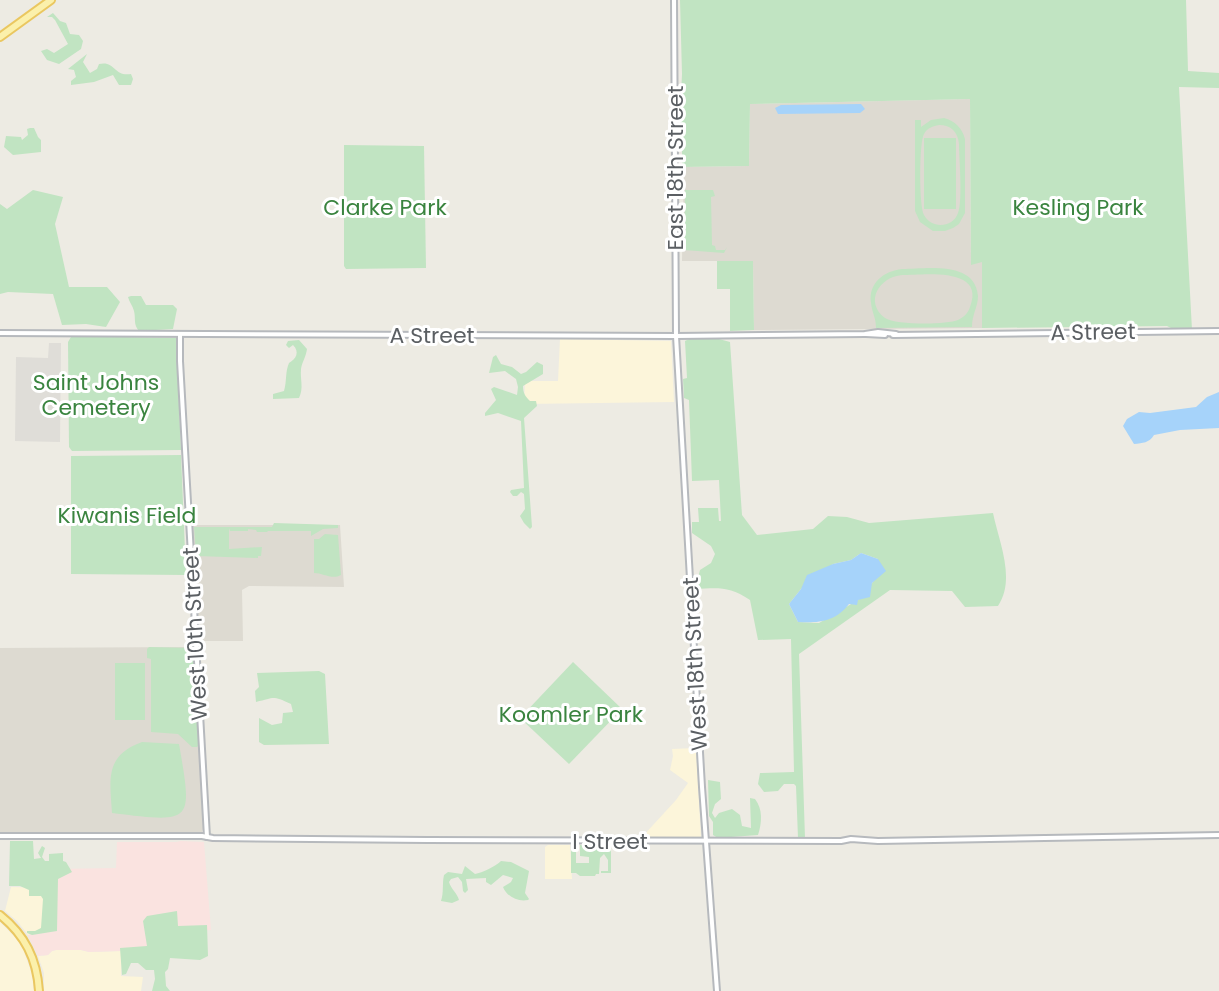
<svg xmlns="http://www.w3.org/2000/svg" width="1219" height="991" viewBox="0 0 1219 991" font-family="Poppins,sans-serif">
  <style>
    .commercial { fill: #fcf5da }
    .industrial { fill: #dfddd8 }
    .education { fill: #dddad1 }
    .medical { fill: #fae3e0 }
    .green { fill: #c1e4c2; fill-rule: evenodd }
    .water { fill: #a6d3fa }
    .lines { fill: none; stroke-linecap: round; stroke-linejoin: round }
    .tertiary-casing { stroke: #b6b9bd; stroke-width: 8 }
    .primary-casing { stroke: #eac760; stroke-width: 10 }
    .tertiary { stroke: #fff; stroke-width: 4 }
    .primary { stroke: #fbf0ab; stroke-width: 6 }
    .labels { text-anchor: middle; dominant-baseline: central; stroke-width: 6; stroke-linejoin: round; paint-order: stroke }
    .street-label { font-size: 22px; fill: #5b5f63; stroke: #fff }
    .park-label { font-size: 22px; fill: #3a843f; stroke: #fff }
  </style>
  <rect width="100%" height="100%" fill="#edebe3"/>
  <g class="commercial">
    <path d="M560 339 671 341 674 402 524 404 525 381H558Z"/>
    <path d="M696 748 701 837H642L676 800 688 783 670 770 673 756 672 749Z"/>
    <path d="M548 845H570L572 879H545V847Z"/>
    <path d="M11 887 56 888V928L28 935 17 921 5 911Z"/>
    <path d="M0 922 21 943 32 974 34 991H0Z"/>
    <path d="M56 950H81L89 952 122 951 121 976 143 977 141 991H44V973L38 956 48 955 52 951Z"/>
  </g>
  <path class="industrial" d="M49 343H61L60 442 15 441 16 357 48 358Z"/>
  <g class="education">
    <path d="M970 99 971 264 982 261V328L754 330 753 261H682L684 167 749 166 750 104Z"/>
    <path d="M194 525H340L344 587 249 586 242 590 243 641H200L198 639 192 527Z"/>
    <path d="M190 647 193 650 204 826 202 832 0 833V648Z"/>
  </g>
  <path class="medical" d="M181 841 204 842 211 930 151 934 150 950 89 952 81 950H56L52 951 48 955 38 956 28 935 56 927V869L116 868 117 842H176Z"/>
  <g class="green">
    <path d="M680 0H1186L1188 71 1219 73V88L1179 87 1192 330 1173 329 1167 326 982 328V262L971 265 970 99 750 104 749 166 682 167V143L680 115 682 74Z"/>
    <path d="M53 13 60 21 66 23 70 34 79 35 83 41 81 49 59 64 47 60 41 51 47 49 54 53 68 44 55 20 52 17H47Z"/>
    <path d="M87 54 83 62 90 73 97 69 99 64C115 60 114 77 131 74L133 79 131 85H119L113 75 94 82 71 85V81L76 77 74 70 68 69Z"/>
    <path d="M944 118C955 121 962 128 965 139V213L959 224 953 228 945 231H933L920 222 915 211V120H921V127L931 120ZM939 125C951 125 958 132 959 144 959 158 963 201 958 213 953 228 931 229 924 215 919 207 919 142 924 134 927 128 933 126 939 125Z"/>
    <path d="M30 128H34L38 137 41 140V152L13 155 4 147 6 136 21 137 22 140 28 135 27 129Z"/>
    <rect x="924" y="138" width="32" height="71"/>
    <path d="M344 145 424 146 426 268 346 269 344 266Z"/>
    <path d="M33 190 63 197 55 224 69 287H107L120 302 106 327 86 324 62 325 53 294 8 292 0 294V204L7 209Z"/>
    <path d="M685 190H713L715 196 711 197 712 245 715 246 716 250H725L727 247 724 253 684 250Z"/>
    <path d="M717 261H753L754 330 730 331V289H717Z"/>
    <path d="M902 269C926 269 975 260 978 296 978 307 972 314 972 327L876 328C876 317 872 313 871 303 868 283 884 271 902 269ZM902 275C923 275 986 266 970 307 968 313 964 317 958 320 946 325 895 325 885 318 864 302 879 277 902 275Z"/>
    <path d="M131 296H141L146 305H173L177 309 173 329 139 331C133 324 136 319 134 311 133 306 129 302 128 297Z"/>
    <path d="M75 336 176 338 181 450 72 451 69 447 68 342 71 337Z"/>
    <path d="M689 339H719L730 342 742 515 757 535 813 529 828 516 847 517 869 523 993 513C999 542 1016 579 998 606L965 607 952 591 890 590 799 654 805 838H798L796 786 794 784H784L778 791 764 792 758 784 760 773 794 772 791 639 758 640 750 600C729 586 719 588 695 589L700 570 711 563 715 554 711 546 692 533V522H699L698 508H718L719 521H721L719 480 692 481 689 400 684 398 683 379 687 378 685 341ZM861 553 878 559 877 577 858 600 819 623 798 622 789 604 801 589 833 564 851 560Z"/>
    <path d="M299 340 307 349C306 357 302 362 301 369 300 380 304 388 299 398L273 399V394L284 391C287 381 285 372 289 363 296 359 300 352 293 345L289 348 286 345 288 341Z"/>
    <path d="M496 355 501 364 512 367 521 374 526 372 537 362 543 365V374L523 386C523 393 525 396 530 401H536L537 406 524 418 532 527 530 529 524 523 520 516 525 509 524 494 521 492 517 496H513L510 492 511 490 524 488 521 421 498 413 485 416V413L496 400 491 389 494 387 517 395 518 387 516 379 505 371 489 373 493 357Z"/>
    <path d="M181 455 186 575 71 574V456Z"/>
    <path d="M274 523 338 525V528L323 529 311 536V531H268L267 532H257L256 530 248 529V531H230L229 528V549L262 547 261 556H258V558L196 556 194 527H272Z"/>
    <path d="M325 534 338 535 341 575C332 580 323 573 314 573V539H319Z"/>
    <path d="M149 647 193 648 199 745 197 747H192L178 734 151 732V659L147 658V649Z"/>
    <path d="M573 662 622 709 569 764 520 718Z"/>
    <rect x="115" y="663" width="30" height="57"/>
    <path d="M319 671 325 674 329 744 264 745 259 742V718L272 725 282 723 283 713 293 712 291 704C271 695 275 698 256 702L255 691 259 687 257 673Z"/>
    <path d="M142 742 179 744C193 824 193 823 112 813 110 780 104 756 142 742Z"/>
    <path d="M708 780 720 782 721 799 715 804 712 813 715 818 719 813 732 809 740 815 742 826 751 828 750 798 755 799C763 809 762 823 758 835L718 838 713 835V822L709 816Z"/>
    <path d="M10 841H33L34 859 41 858 38 853 42 846 45 848 42 857 45 861H49V854L63 853V861L66 862 72 872 58 879 57 931 32 935 27 933V931H35L41 928 43 899 41 896H29V890L20 886H9Z"/>
    <path d="M571 845H576V863H589V857L580 856V845L611 846V873H601V871H608V860L604 854 600 858 599 874H596L595 876H580L576 873H571Z"/>
    <path d="M501 861 511 862 529 871 525 893 529 899 528 900C518 902 507 897 503 887L511 882 513 878 503 875 491 885 486 882V878L466 879 468 890 465 893 463 891 462 882 458 877 451 879 449 882C451 889 457 893 459 900L452 903 441 901C444 892 442 884 444 875L448 872 462 874 465 866 475 874C482 873 496 866 501 861Z"/>
    <path d="M177 911 178 926 207 925 208 956 200 960 170 958 168 969 165 972 166 986 170 991H152L155 979 154 970H146L138 963H131L126 974 122 975 120 948 147 946 143 921 147 916Z"/>
  </g>
  <g class="water">
    <path d="M861 104 865 109 860 113 778 114 775 108 781 105Z"/>
    <path d="M1219 392V428L1180 430 1154 435C1149 443 1143 443 1134 444L1123 426 1127 419 1139 412 1150 413 1196 407 1207 397Z"/>
    <path d="M861 553 878 559 886 571 872 583 870 597 858 600 857 605 849 604C835 622 819 623 798 622L789 604 801 589 807 575 833 564 851 560Z"/>
  </g>
  <g class="lines">
    <defs>
      <g id="tertiary">
        <path d="M674 0 676 336 702 787 717 991"/>
        <path d="M0 333 676 336 865 334 878 332 896 334"/>
        <path d="M180 334V361L207 837"/>
        <path d="M866 334 885 335"/>
        <path d="M893 335 1219 331"/>
        <path d="M0 836H202L213 838 427 840 841 841 851 839 878 841 1219 835"/>
      </g>
      <g id="primary">
        <path d="M0 37 51 0"/>
        <path d="M0 915C25 935 37 959 39 991"/>
      </g>
    </defs>
    <use href="#tertiary" class="tertiary-casing"/>
    <use href="#primary" class="primary-casing"/>
    <use href="#tertiary" class="tertiary"/>
    <use href="#primary" class="primary"/>
  </g>
  <g class="labels">
    <g class="street-label">
      <text transform="translate(675 168) rotate(-90)">East 18th Street</text>
      <text transform="translate(1093 332) rotate(-1)">A Street</text>
      <text x="432" y="335">A Street</text>
      <text transform="translate(195 634) rotate(-93)">West 10th Street</text>
      <text transform="translate(695 664) rotate(-93)">West 18th Street</text>
      <text x="610" y="841">I Street</text>
    </g>
    <g class="park-label">
      <text x="385" y="207">Clarke Park</text>
      <text x="1078" y="207">Kesling Park</text>
      <text x="96" y="382">Saint Johns<tspan x="96" dy="25">Cemetery</tspan></text>
      <text x="127" y="515">Kiwanis Field</text>
      <text x="571" y="714">Koomler Park</text>
    </g>
  </g>
</svg>
